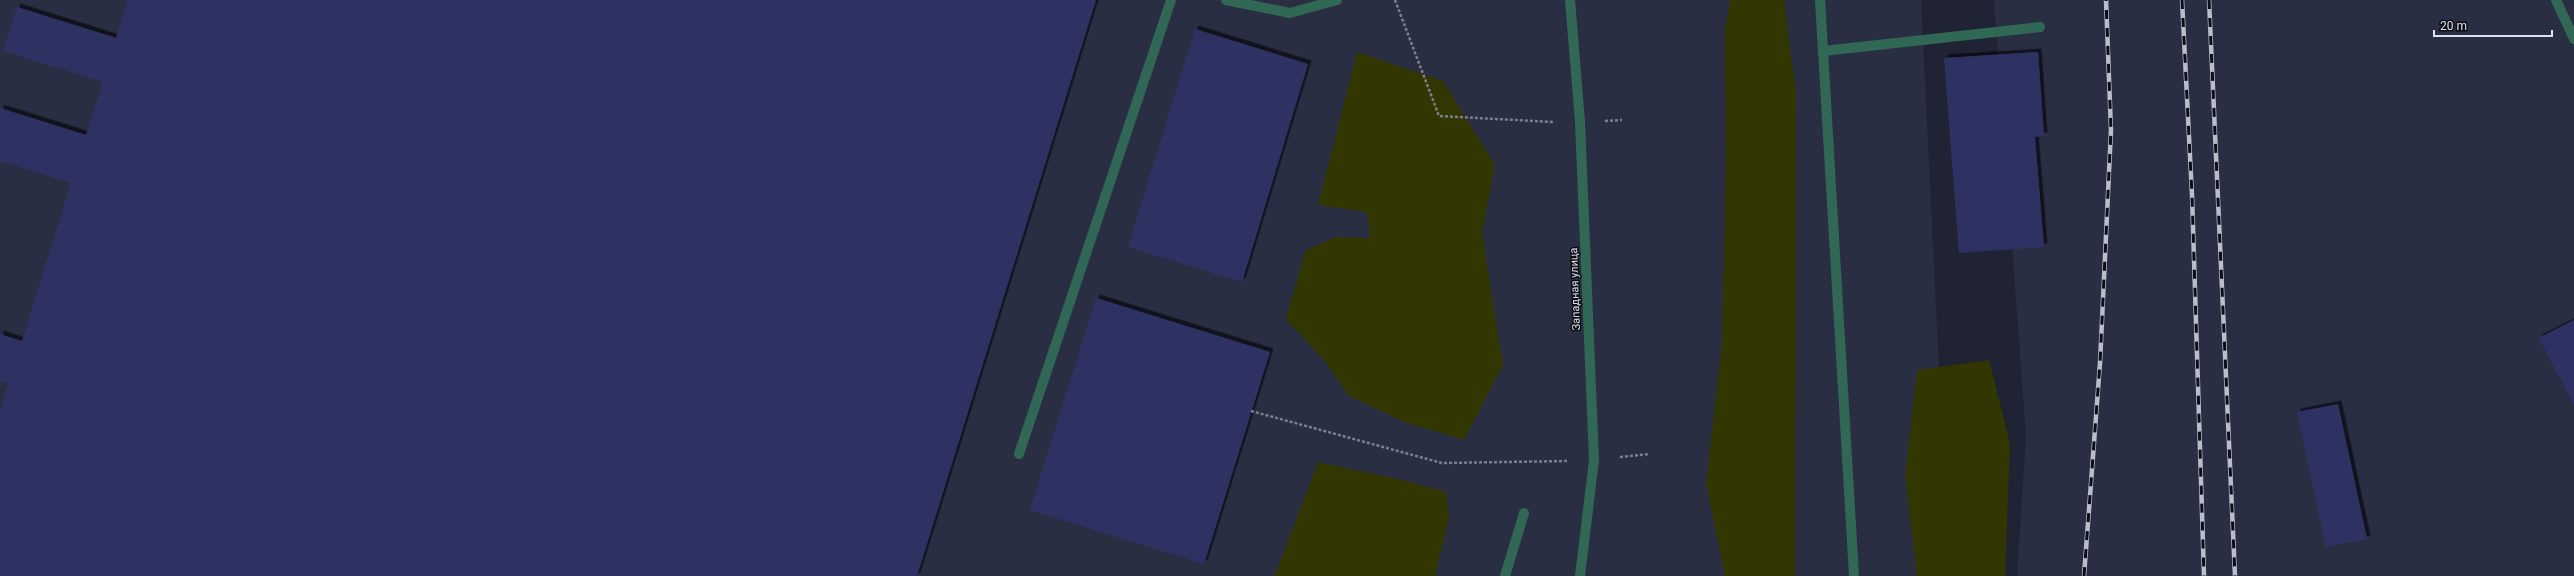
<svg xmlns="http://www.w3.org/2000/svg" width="2574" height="576" viewBox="0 0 2574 576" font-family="Roboto,sans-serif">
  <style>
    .built { fill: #2a2e43 }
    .green { fill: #323600 }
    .building { fill: #2e3364; filter: url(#shadow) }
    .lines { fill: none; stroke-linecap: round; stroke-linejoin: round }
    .path { stroke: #7c7f8d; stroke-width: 2.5; stroke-dasharray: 3 2; stroke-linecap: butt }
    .service { stroke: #316755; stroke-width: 10 }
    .minor { stroke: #316755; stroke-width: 10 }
    .rail-casing { stroke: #bbbeca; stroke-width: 4.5 }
    .rail { stroke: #0c0d15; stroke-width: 3; stroke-dasharray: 9; stroke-linecap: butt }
    .labels { text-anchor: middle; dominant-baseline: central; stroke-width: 3; stroke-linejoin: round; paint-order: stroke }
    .street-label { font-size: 11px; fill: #e0e3ee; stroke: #0c0d15 }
  </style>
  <defs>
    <filter id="shadow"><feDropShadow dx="3.5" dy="-3.5" stdDeviation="0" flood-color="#0009"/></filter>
  </defs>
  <rect width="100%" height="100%" fill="#202334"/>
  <g class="built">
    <path d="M0 0H1921L1949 576H0Z"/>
    <path d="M1994 0H2574V576H2017L2026 436Z"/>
  </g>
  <g class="green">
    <path d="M1730 0H1784L1796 95 1795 576H1725L1706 483 1722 344 1726 159 1725 29Z"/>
    <path d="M1357 52 1443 81 1495 165 1482 233 1503 365 1464 440 1404 422 1349 396 1324 360 1286 319 1305 251 1336 237 1370 238 1367 212 1318 205Z"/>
    <path d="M1989 360 2010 443 2005 576H1917L1905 475 1917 370Z"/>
    <path d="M1318 462 1411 482 1446 492 1449 518 1435 576H1275Z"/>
  </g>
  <g class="building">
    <path d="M128 0H1096L917 576H0V412L8 384 0 382V334L22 341 71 183 0 161V108L86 135 103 82 3 51 17 7 116 38Z"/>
    <path d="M1195 29 1308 64 1242 282 1128 247Z"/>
    <path d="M2038 52 2044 136 2035 137 2044 247 1959 253 1944 58Z"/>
    <path d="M1096 298 1270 352 1204 564 1030 510Z"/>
    <path d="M2574 320V405L2539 338Z"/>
    <path d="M2338 404 2367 539 2326 547 2297 412Z"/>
  </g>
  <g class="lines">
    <g class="path">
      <path d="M1395 0 1439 116 1554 122"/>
      <path d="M1605 121 1622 120"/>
      <path d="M1251 411 1442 463 1568 461"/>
      <path d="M1620 457 1650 454"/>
    </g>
    <g class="service">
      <path d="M1226 0 1290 13 1337 0"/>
      <path d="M2556 0 2574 39"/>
      <path d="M1823 51 2040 27"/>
      <path d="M1019 454 1171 0"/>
      <path d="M1505 576 1524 513"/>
    </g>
    <g class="minor">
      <path d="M1570 0 1580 122 1594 460 1580 576"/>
      <path d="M1820 0 1854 576"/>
    </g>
    <defs>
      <g id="rail">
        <path d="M2182 0 2192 195 2204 576"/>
        <path d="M2209 0 2235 576"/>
        <path d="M2084 576 2100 363 2111 130 2106 0"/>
      </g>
    </defs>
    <use href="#rail" class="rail-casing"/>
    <use href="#rail" class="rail"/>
  </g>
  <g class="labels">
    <g class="street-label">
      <text transform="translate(1575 289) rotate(-92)">Западная улица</text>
    </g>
  </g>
  <path d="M2434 30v6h118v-6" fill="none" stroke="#e0e3ee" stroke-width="2"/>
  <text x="2440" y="30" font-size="12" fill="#e0e3ee" stroke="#0c0d15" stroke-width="3" paint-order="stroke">20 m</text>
</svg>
